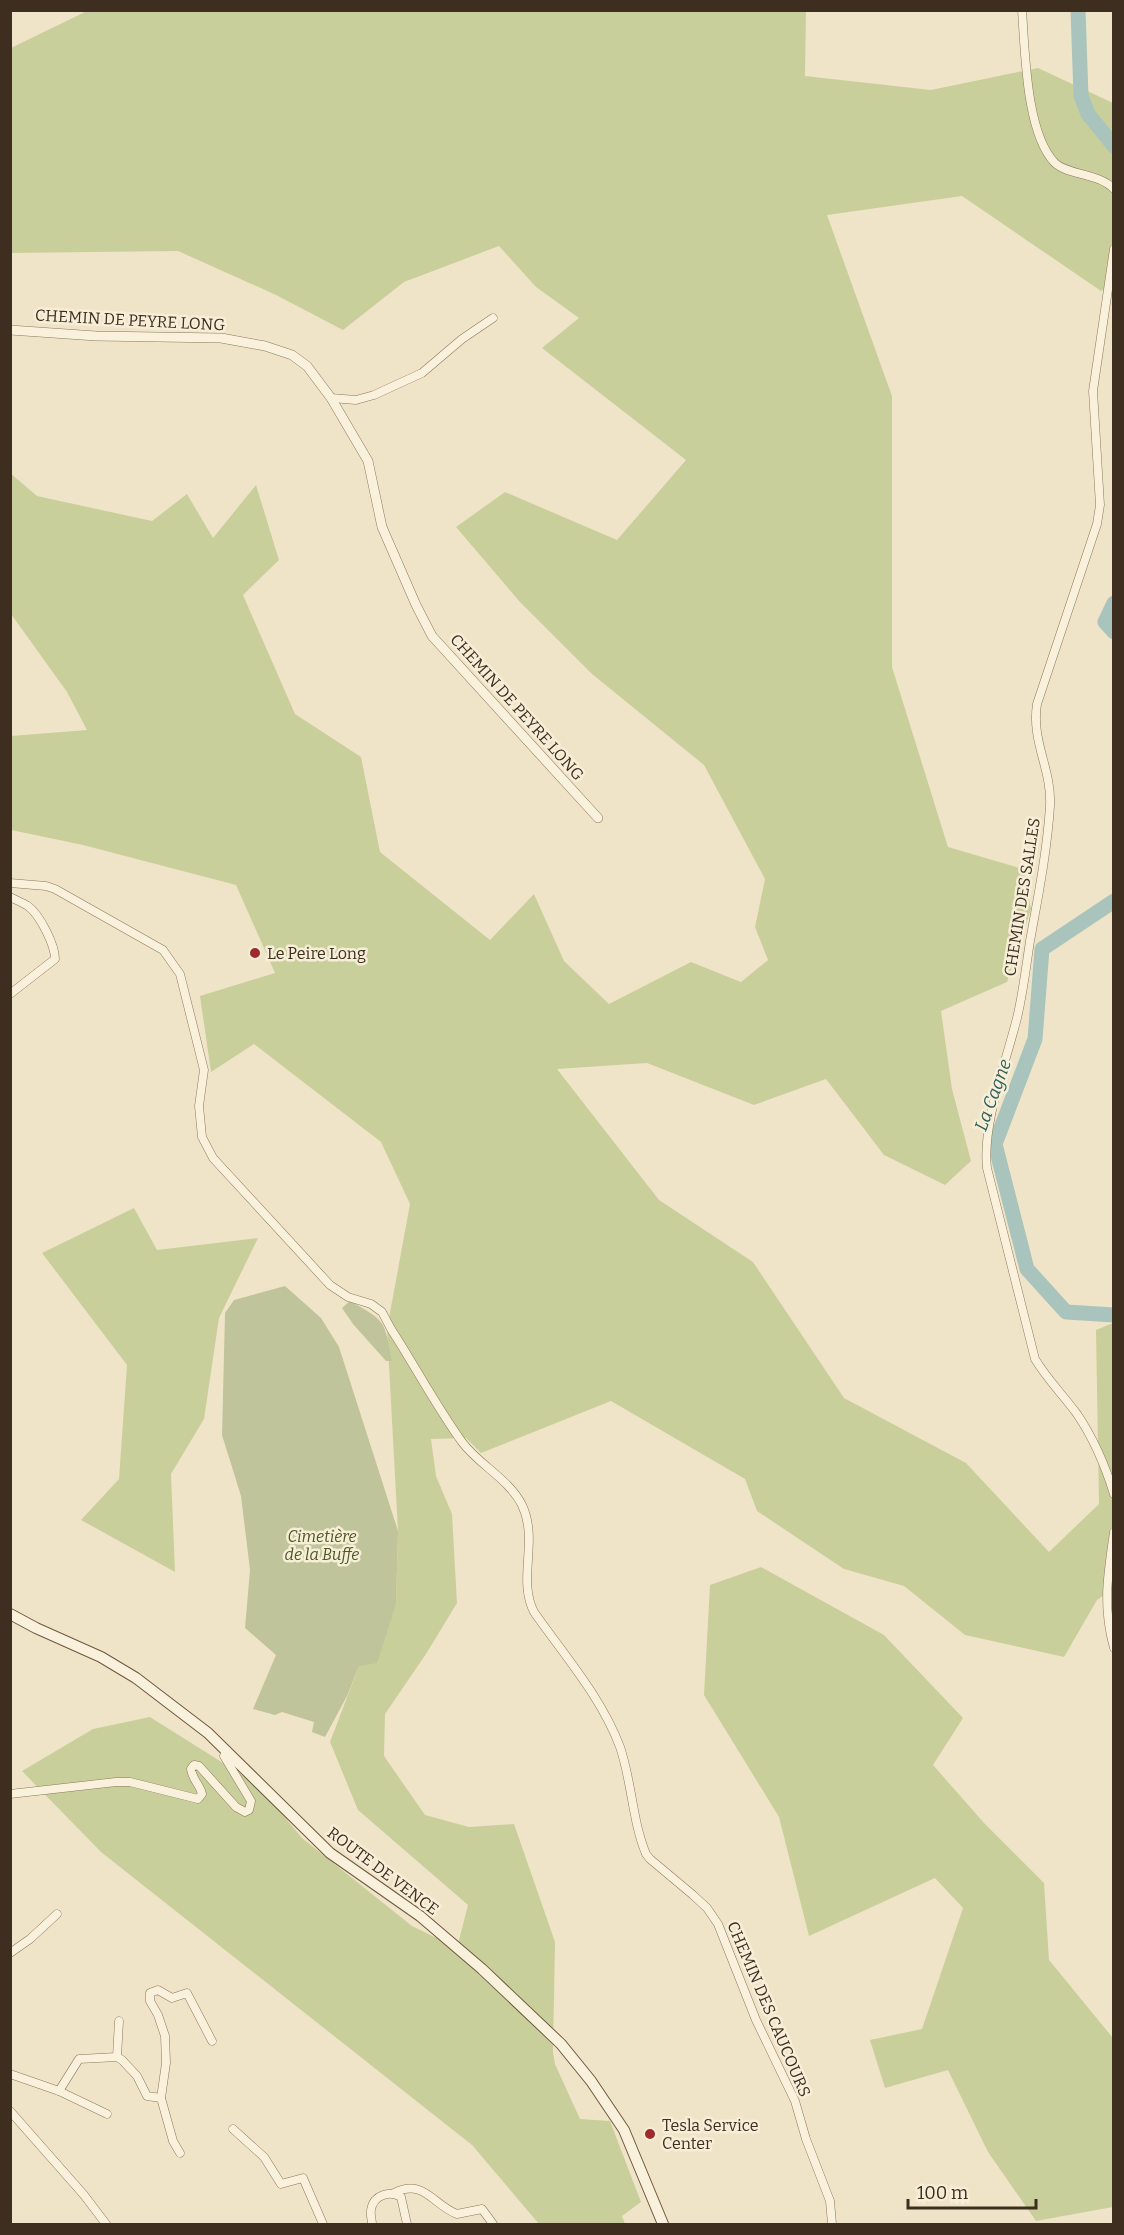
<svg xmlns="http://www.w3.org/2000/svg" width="1124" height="2235" viewBox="0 0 1124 2235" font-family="Bitter,serif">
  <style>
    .green { fill: #c9cf9b }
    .cemetery { fill: #bfc49a }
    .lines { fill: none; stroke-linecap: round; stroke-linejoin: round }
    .river { stroke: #a9c4bc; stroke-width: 15 }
    .minor-casing { stroke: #8d765c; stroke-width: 9 }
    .tertiary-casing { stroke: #8d765c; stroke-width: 10 }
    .secondary-casing { stroke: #6f573f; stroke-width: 12 }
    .minor { stroke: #faf1dc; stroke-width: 8 }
    .tertiary { stroke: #faf1dc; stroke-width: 9 }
    .secondary { stroke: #faf1dc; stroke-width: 10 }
    .poi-dot { fill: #9e2a2b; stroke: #f7eed8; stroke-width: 2 }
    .labels { text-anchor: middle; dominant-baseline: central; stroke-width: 5; stroke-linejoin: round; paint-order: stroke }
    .street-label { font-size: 16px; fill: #3d2e20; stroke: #f7eed8 }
    .poi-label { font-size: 16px; fill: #3d2e20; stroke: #f7eed8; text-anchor: start }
    .park-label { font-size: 16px; font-style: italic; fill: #4d5a26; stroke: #f7eed8 }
    .water-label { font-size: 18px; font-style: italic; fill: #2f5d5a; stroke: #f7eed8 }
  </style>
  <rect width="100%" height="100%" fill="#f0e4c8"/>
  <g class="green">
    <path d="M87 11H806L805 76 931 90 1038 68 1113 103V282L1101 291 962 196 827 215 892 396V667L948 847 1023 869 1031 909 1007 982 941 1011 952 1089 971 1161 945 1185 884 1155 826 1079 754 1105 647 1063 557 1069 659 1200 753 1262 844 1398 966 1463 1049 1552 1099 1504 1096 1330 1113 1323V1589L1097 1600 1064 1657 965 1635 904 1586 844 1569 757 1511 745 1479 611 1401 481 1453 466 1438 431 1439 436 1476 452 1514 457 1603 426 1654 385 1714 384 1756 425 1815 469 1827 514 1824 555 1942 553 2052 555 2064 580 2119 610 2121 641 2202 622 2216 625 2224H539L472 2145 101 1852 22 1771 93 1729 150 1717 258 1785 302 1838 412 1926 457 1948 468 1905 358 1810 330 1742 359 1666 396 1604 398 1531 387 1329 410 1204 381 1142 254 1044 211 1072 200 996 275 973 236 885 83 845 11 830V736L87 730 67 692 11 614 10 473 37 496 152 521 187 494 213 538 256 485 279 560 243 595 295 714 361 757 380 852 490 940 534 894 564 961 609 1004 691 962 741 982 768 960 755 927 765 879 704 765 592 674 520 602 456 527 505 492 617 540 686 460 542 348 579 318 536 287 499 246 404 282 343 330 276 295 178 251 11 253V48Z"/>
    <path d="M134 1208 157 1250 258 1238 219 1318 204 1419 171 1474 175 1572 81 1520 119 1479 127 1365 42 1253Z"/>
    <path d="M761 1567 884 1635 963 1718 933 1765 985 1824 1044 1883 1049 1960 1113 2038V2207L1036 2221 988 2152 948 2070 885 2088 870 2040 922 2029 963 1908 935 1878 809 1936 779 1817 704 1695 710 1585Z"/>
  </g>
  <g class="cemetery">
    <path d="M285 1286 321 1318 339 1347 398 1531 396 1604 377 1663 359 1666 347 1696 325 1737 312 1732 314 1722 282 1712 275 1715 253 1709 276 1655 245 1628 250 1570 241 1496 222 1435 225 1313 234 1300Z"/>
    <path d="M350 1301C387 1322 384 1320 392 1361H386L353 1324 342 1308Z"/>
  </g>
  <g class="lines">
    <g class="river">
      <path d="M1078 10 1081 96 1088 114 1114 146"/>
      <path d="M1114 603 1105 622 1114 632"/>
      <path d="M1114 901 1042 949 1035 1039 995 1144 1027 1269 1066 1312 1114 1315"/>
    </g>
    <defs>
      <g id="minor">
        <path d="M1022 10C1025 50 1026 134 1055 163 1067 175 1099 173 1114 189"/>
        <path d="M1114 249 1093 391 1100 505 1097 524 1037 704C1031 742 1052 769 1050 806 1047 852 1038 897 1030 941 1026 967 1023 993 1017 1018 1006 1062 982 1124 987 1168L1035 1359C1047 1379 1063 1395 1077 1414 1094 1439 1105 1465 1114 1494"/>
        <path d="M331 398 356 400 374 395 422 373 462 339 493 318"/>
        <path d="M10 883 46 886 55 889 163 950 180 974 204 1070 199 1106 202 1137 213 1158 330 1285 348 1297 371 1304 382 1312 391 1329C415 1366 436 1406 462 1442 479 1465 509 1479 522 1505 539 1541 517 1579 534 1612 564 1655 602 1698 620 1747 632 1782 632 1820 646 1854L650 1859 693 1895 707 1908 718 1924 756 2020 795 2101 806 2139 830 2201 832 2224"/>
        <path d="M10 897C16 900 23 903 28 906 40 915 55 945 55 959L10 994"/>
        <path d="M1114 1532C1108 1575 1102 1605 1114 1648"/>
        <path d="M10 1794 116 1782H130L198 1799 202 1794C200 1785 192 1779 191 1769L194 1765 199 1766 236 1807 245 1812 249 1810 251 1801 224 1756 226 1750"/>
        <path d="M10 1953 30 1939 57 1914"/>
        <path d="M117 2057 119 2021"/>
        <path d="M10 2074 59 2091 107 2114"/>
        <path d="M59 2091 79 2059 117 2057 122 2060 137 2076 147 2096 161 2098"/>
        <path d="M10 2111 84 2195 106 2224"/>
        <path d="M233 2129 264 2157 281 2184 303 2178 323 2224"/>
        <path d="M180 2153 173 2141 161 2098 166 2063 165 2036 158 2015 150 2001V1993L158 1990 172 1998 187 1993 212 2041"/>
        <path d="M394 2193C424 2178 433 2205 457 2214L482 2209 493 2224"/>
        <path d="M372 2224C372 2220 370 2214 371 2210 373 2195 390 2190 401 2197L407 2224"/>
      </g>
      <path id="tertiary" d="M10 330 96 336 221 338 265 346 292 355 307 366 331 398 368 461 382 527 416 605 432 636 598 818"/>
      <path id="secondary" d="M10 1614 36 1628 101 1657 136 1678 208 1733 330 1853 420 1916 482 1969 561 2044 591 2081 624 2130 663 2224"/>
    </defs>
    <use href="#minor" class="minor-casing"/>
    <use href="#tertiary" class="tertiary-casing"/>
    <use href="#secondary" class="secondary-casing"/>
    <use href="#minor" class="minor"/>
    <use href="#tertiary" class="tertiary"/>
    <use href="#secondary" class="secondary"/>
  </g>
  <g class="poi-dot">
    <circle cx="255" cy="953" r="6"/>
    <circle cx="650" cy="2134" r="6"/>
  </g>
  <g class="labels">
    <g class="street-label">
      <text transform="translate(130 320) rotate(3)">CHEMIN DE PEYRE LONG</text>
      <text transform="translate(517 707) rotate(48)">CHEMIN DE PEYRE LONG</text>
      <text transform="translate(1022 897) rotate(-81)">CHEMIN DES SALLES</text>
      <text transform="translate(383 1871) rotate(37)">ROUTE DE VENCE</text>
      <text transform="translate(769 2009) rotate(67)">CHEMIN DES CAUCOURS</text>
    </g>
    <g class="poi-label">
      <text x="267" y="953">Le Peire Long</text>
      <text x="662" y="2125">Tesla Service<tspan x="662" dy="18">Center</tspan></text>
    </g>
    <g class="park-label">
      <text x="322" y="1536">Cimetière<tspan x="322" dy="18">de la Buffe</tspan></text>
    </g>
    <g class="water-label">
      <text transform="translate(993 1095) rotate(-70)">La Cagne</text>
    </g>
  </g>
  <rect width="1124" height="2235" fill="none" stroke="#3d2e20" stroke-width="24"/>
  <path d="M908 2199v9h128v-9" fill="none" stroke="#3d2e20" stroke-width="3"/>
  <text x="917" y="2199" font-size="18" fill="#3d2e20" stroke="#f7eed8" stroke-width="4.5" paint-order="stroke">100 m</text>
</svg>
